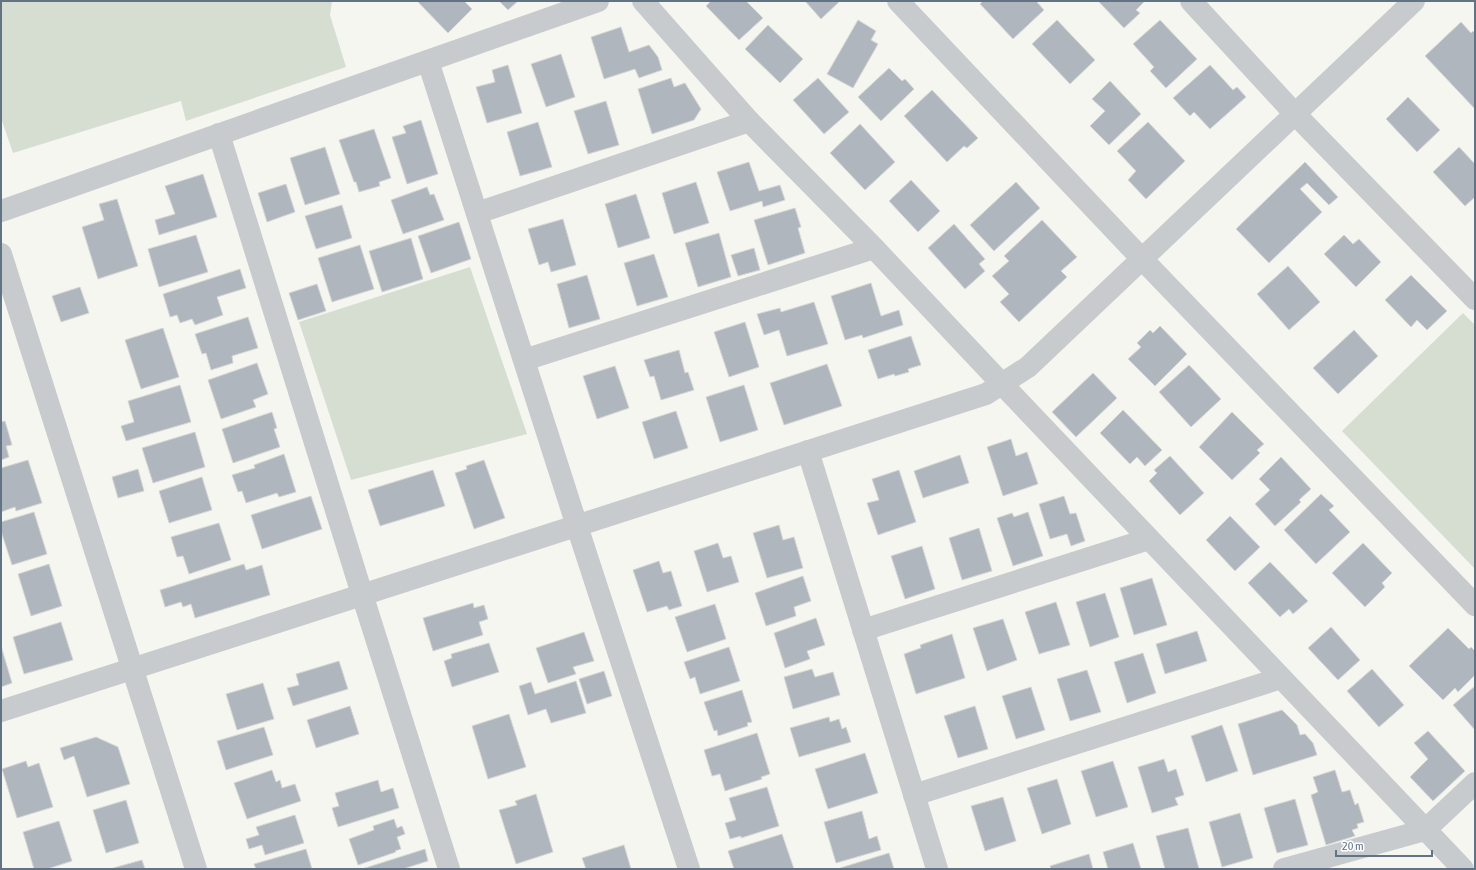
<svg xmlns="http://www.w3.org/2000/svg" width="1476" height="870" viewBox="0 0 1476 870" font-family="'Asap Condensed',sans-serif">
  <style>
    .green { fill: #d6ded2 }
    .building { fill: #afb6bd; stroke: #d7d7d4 }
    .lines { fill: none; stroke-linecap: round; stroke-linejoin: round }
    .minor { stroke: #c8cbce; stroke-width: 22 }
  </style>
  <rect width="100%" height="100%" fill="#f6f6f1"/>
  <g class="green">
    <path d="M1 1H332L330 15 346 67 186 121 181 101 13 153 1 118Z"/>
    <path d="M470 267 527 434 351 480 299 322Z"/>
    <path d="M1463 313 1475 325V569L1342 431Z"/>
  </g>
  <g class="building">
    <path d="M417 1H464L472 9 448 33Z"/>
    <path d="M499 1H518L508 10Z"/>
    <path d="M711 1H746L763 18 739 40 706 6Z"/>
    <path d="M805 1H840L821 19Z"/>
    <path d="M983 1H1036L1044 10 1013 39 980 4Z"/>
    <path d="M1098 1H1145L1136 10 1140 13 1124 28Z"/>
    <path d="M858 20 876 31 871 40 878 44 853 88 827 74Z"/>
    <path d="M1057 20 1095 60 1070 84 1032 44Z"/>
    <path d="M1160 20 1197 59 1166 88 1150 71 1154 67 1133 44Z"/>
    <path d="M1461 22 1471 33 1473 31 1475 33V109L1425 56Z"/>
    <path d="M768 25 803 59 780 83 745 49Z"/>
    <path d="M621 27 629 52 649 45 658 57 662 70 639 78 635 69 604 79 591 37Z"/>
    <path d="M561 54 575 97 546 107 531 64Z"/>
    <path d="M508 65 522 113 487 123 476 87 495 82 492 70Z"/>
    <path d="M1210 65 1233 90 1237 87 1246 97 1210 129 1194 112 1190 116 1173 98Z"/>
    <path d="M889 68 902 81 905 79 914 89 881 121 858 97Z"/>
    <path d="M671 78 674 87 685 83 701 109 694 120 652 134 638 89Z"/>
    <path d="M818 78 849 112 824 134 793 100Z"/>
    <path d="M1110 81 1141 114 1109 145 1090 126 1105 111 1092 99Z"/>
    <path d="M932 90 978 138 967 148 964 146 947 162 904 116Z"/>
    <path d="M1408 97 1440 130 1417 152 1386 119Z"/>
    <path d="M606 101 619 145 588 154 574 111Z"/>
    <path d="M421 120 438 174 407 184 392 137 406 133 403 126Z"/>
    <path d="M538 122 552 167 520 176 507 132Z"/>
    <path d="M1148 122 1185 161 1146 199 1128 180 1136 171 1117 151Z"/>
    <path d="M860 124 895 162 865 190 830 153Z"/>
    <path d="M374 129 391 178 379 182 380 186 359 192 356 182H354L339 140Z"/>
    <path d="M325 147 340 194 305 205 290 158Z"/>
    <path d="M1459 147 1475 164V197L1465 206 1433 172Z"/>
    <path d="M749 162 759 191 780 185 785 200 763 207 762 201 730 211 717 172Z"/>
    <path d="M1305 162 1338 197 1329 205 1307 183 1300 189 1322 212 1269 263 1236 229Z"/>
    <path d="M203 174 217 217 159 235 155 220 175 214 165 186Z"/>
    <path d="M911 180 940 211 918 232 889 201Z"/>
    <path d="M696 182 709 223 674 234 662 193Z"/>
    <path d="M1016 182 1040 208 994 251 970 225Z"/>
    <path d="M286 184 295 212 267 222 258 193Z"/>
    <path d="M427 187 430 195 434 194 444 220 403 234 391 200Z"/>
    <path d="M636 194 650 238 618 248 605 204Z"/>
    <path d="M117 199 138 266 98 279 82 227 104 220 99 204Z"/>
    <path d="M342 205 352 238 316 249 305 216Z"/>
    <path d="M795 208 801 227 798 228 805 253 768 265 754 220Z"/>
    <path d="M563 219 576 265 551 272 548 262 539 265 528 229Z"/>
    <path d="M1042 220 1077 257 1061 271 1067 277 1019 322 1000 302 1009 294 992 276 1009 261 1004 256Z"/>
    <path d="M459 222 471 259 431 273 418 236Z"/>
    <path d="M954 224 985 259 979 264 985 271 965 289 928 248Z"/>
    <path d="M719 233 731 277 698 287 685 243Z"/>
    <path d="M196 235 208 272 159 287 148 249Z"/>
    <path d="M1344 235 1353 244 1359 239 1381 262 1356 287 1324 254Z"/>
    <path d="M411 238 423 279 382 292 369 251Z"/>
    <path d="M360 245 374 289 332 302 318 258Z"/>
    <path d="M754 248 760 270 738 276 731 255Z"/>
    <path d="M654 254 668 297 637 306 624 263Z"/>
    <path d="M1288 266 1320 302 1289 330 1257 294Z"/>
    <path d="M240 269 246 288 217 297 223 315 195 325 192 319 180 323 177 315 170 317 163 294Z"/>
    <path d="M587 275 600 319 569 328 557 284Z"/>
    <path d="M1411 275 1447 311 1427 330 1417 320 1411 327 1385 300Z"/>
    <path d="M871 283 881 316 899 310 903 325 863 338 862 335 845 340 831 296Z"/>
    <path d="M317 284 326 311 298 320 289 293Z"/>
    <path d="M80 287 89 313 61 322 52 296Z"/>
    <path d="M814 302 828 344 787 356 779 330 764 335 757 314 780 308 781 312Z"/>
    <path d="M248 317 258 348 232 356 233 363 211 370 206 353 202 354 195 334Z"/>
    <path d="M745 322 759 367 729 377 714 332Z"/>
    <path d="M1160 326 1187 354 1155 386 1128 359 1141 347 1137 343 1150 330 1153 333Z"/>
    <path d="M163 328 179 377 141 389 125 340Z"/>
    <path d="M1354 330 1378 356 1338 394 1313 368Z"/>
    <path d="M911 336 921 365 908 369 909 372 895 376 894 374 878 379 868 350Z"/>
    <path d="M679 350 685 373 688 372 694 390 661 400 654 376 650 377 644 360Z"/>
    <path d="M257 363 268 394 253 400 256 407 221 419 208 380Z"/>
    <path d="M827 364 842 406 784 425 770 383Z"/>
    <path d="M1189 365 1221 399 1191 427 1159 392Z"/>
    <path d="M615 366 629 408 597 419 583 376Z"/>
    <path d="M1093 373 1117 398 1076 437 1052 412Z"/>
    <path d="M180 385 191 422 126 441 121 426 134 422 128 401Z"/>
    <path d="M744 385 758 430 720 442 706 397Z"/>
    <path d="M1123 410 1162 450 1145 466 1137 457 1130 464 1100 433Z"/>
    <path d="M676 411 688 448 654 459 642 422Z"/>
    <path d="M272 412 277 428 274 429 280 447 233 463 222 429Z"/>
    <path d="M1232 412 1264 444 1257 450 1260 453 1232 480 1199 447Z"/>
    <path d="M5 421 12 445 6 446 9 457 1 460V422Z"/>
    <path d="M195 432 205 467 153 483 142 448Z"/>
    <path d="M1011 439 1016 456 1027 452 1038 484 1003 496 987 447Z"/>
    <path d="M284 454 296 492 279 497 277 493 246 503 242 491 238 492 232 475 255 468 254 465Z"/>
    <path d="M960 455 969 483 923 498 914 471Z"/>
    <path d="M1170 456 1204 493 1180 515 1149 481 1157 473 1154 470Z"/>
    <path d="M1281 457 1311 489 1299 500 1301 502 1275 526 1255 504 1270 490 1259 479Z"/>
    <path d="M28 460 42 503 16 511 15 507 1 512V468Z"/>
    <path d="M484 460 505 518 474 529 455 473 467 469 466 466Z"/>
    <path d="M138 469 144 491 118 498 112 477Z"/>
    <path d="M433 470 445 506 380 526 368 490Z"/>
    <path d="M899 470 916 522 878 535 867 503 879 500 872 479Z"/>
    <path d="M202 477 212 510 169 523 159 491Z"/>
    <path d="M1321 494 1334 506 1329 510 1350 532 1316 564 1284 530Z"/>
    <path d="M311 496 322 529 262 549 251 515Z"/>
    <path d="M1064 496 1070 514 1076 513 1085 541 1071 546 1067 534 1050 539 1039 504Z"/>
    <path d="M34 512 47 554 12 565 1 531V522Z"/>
    <path d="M1028 512 1043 556 1013 566 997 518 1012 513 1014 517Z"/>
    <path d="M1230 516 1260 547 1235 571 1206 540Z"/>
    <path d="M219 523 231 560 189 574 183 556 177 557 171 537Z"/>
    <path d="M779 525 783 540 794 537 803 568 767 578 753 533Z"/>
    <path d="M979 528 992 571 962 580 949 538Z"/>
    <path d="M718 543 723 558 731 556 739 582 707 592 694 551Z"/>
    <path d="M1363 543 1392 573 1382 583 1385 587 1365 607 1332 573Z"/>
    <path d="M922 546 935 589 905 599 891 556Z"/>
    <path d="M659 561 663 573 671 571 682 606 669 610 667 606 647 612 633 570Z"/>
    <path d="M1270 562 1308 601 1293 614 1289 609 1280 617 1248 583Z"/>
    <path d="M49 564 62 606 31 616 18 574Z"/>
    <path d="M244 564 246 570 262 565 270 595 195 618 191 604 183 607 181 602 165 607 160 590Z"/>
    <path d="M803 576 811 601 794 607 796 616 766 626 755 593Z"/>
    <path d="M1152 578 1167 625 1134 635 1120 588Z"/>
    <path d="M1105 593 1119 637 1090 647 1076 602Z"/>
    <path d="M1056 602 1070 645 1039 654 1025 612Z"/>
    <path d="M473 603 474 608 484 605 488 619 479 622 483 635 433 651 423 618Z"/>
    <path d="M715 604 726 639 687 652 675 617Z"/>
    <path d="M816 618 825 645 807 651 810 659 785 668 774 633Z"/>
    <path d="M1003 619 1017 660 987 671 973 628Z"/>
    <path d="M61 622 73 660 24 674 13 637Z"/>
    <path d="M1331 627 1360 660 1338 680 1308 648Z"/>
    <path d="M1448 628 1469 649 1471 647 1475 651V675L1458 692 1455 688 1443 700 1409 666Z"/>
    <path d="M1197 631 1207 661 1165 674 1156 644Z"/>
    <path d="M584 632 594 661 573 667 576 674 548 683 536 648Z"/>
    <path d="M952 634 965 678 916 694 904 654 921 648 920 645Z"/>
    <path d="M489 643 499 672 452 687 444 661 452 658 451 654Z"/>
    <path d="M1 646 12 683 1 687Z"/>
    <path d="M729 647 740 681 700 694 695 677 690 679 684 662Z"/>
    <path d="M1143 653 1156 693 1127 703 1114 662Z"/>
    <path d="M339 661 348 689 293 706 287 688 299 685 296 674Z"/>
    <path d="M812 669 815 677 833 672 840 695 793 709 784 677Z"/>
    <path d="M1372 669 1404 705 1379 727 1347 691Z"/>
    <path d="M1087 670 1101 712 1070 721 1057 679Z"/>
    <path d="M604 671 612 696 587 704 579 679Z"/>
    <path d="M576 681 586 713 551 723 546 709 528 715 519 686 531 682 535 694Z"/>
    <path d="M263 683 274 719 237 730 226 694Z"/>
    <path d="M1475 686V730L1453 705Z"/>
    <path d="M1031 687 1045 730 1016 739 1002 696Z"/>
    <path d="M742 690 752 722 747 723 748 726 718 736 717 730 714 731 704 702Z"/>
    <path d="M350 706 359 734 316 748 307 720Z"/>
    <path d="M975 706 988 749 958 758 944 716Z"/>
    <path d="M1282 710 1297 725 1300 735 1305 734 1313 743 1317 755 1253 775 1238 724Z"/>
    <path d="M509 714 526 767 488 779 472 726Z"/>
    <path d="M829 717 830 722 839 719 842 729 846 727 851 742 799 757 790 728Z"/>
    <path d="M1222 725 1238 771 1206 782 1191 736Z"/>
    <path d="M264 727 273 755 226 770 217 741Z"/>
    <path d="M1428 731 1465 771 1433 801 1410 777 1428 759 1414 743Z"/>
    <path d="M757 733 770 774 761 777 762 779 725 791 720 774 712 776 704 750Z"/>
    <path d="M96 737 118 747 130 784 87 797 74 756 64 760 60 748Z"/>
    <path d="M865 753 878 793 828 809 815 769Z"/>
    <path d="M1164 759 1168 772 1176 769 1184 795 1175 798 1178 805 1152 813 1138 767Z"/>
    <path d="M26 761 28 767 39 763 53 807 17 818 2 769Z"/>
    <path d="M1113 761 1128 807 1096 817 1081 771Z"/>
    <path d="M272 770 276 782 280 780 282 788 295 784 301 801 247 819 234 783Z"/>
    <path d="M1335 770 1342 792 1350 790 1355 805 1358 803 1364 822 1357 824 1358 828 1352 830 1355 836 1326 845 1311 795 1318 792 1313 777Z"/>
    <path d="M1057 779 1071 824 1042 834 1027 788Z"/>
    <path d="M378 780 381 792 393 788 399 808 338 827 332 808 339 806 335 793Z"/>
    <path d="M767 787 779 826 741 838V836L730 839 725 823 736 820 729 798Z"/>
    <path d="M536 794 553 852 516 864 499 810 517 805 515 801Z"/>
    <path d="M1003 797 1016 841 985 851 971 806Z"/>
    <path d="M1295 799 1308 845 1277 853 1264 808Z"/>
    <path d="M126 800 139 843 106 853 93 810Z"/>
    <path d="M862 811 869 839 877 836 881 850 836 863 824 822Z"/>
    <path d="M1240 813 1253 858 1222 867 1209 822Z"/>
    <path d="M295 815 304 843 265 855 262 845 249 849 246 839 259 835 256 827Z"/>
    <path d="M394 819 397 828 402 826 405 834 397 837 401 849 395 851 396 852 358 865 349 839 374 830 373 826Z"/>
    <path d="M59 821 72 861 47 869H34L23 832Z"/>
    <path d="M1188 828 1199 869H1165L1156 836Z"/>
    <path d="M782 834 794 869H734L728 851Z"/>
    <path d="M1133 843 1141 869H1108L1103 852Z"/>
    <path d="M624 845 631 869H586L582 858Z"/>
    <path d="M306 849 312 869H256L254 864Z"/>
    <path d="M425 849 428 861 403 869H362Z"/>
    <path d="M889 853 894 869H840V868Z"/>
    <path d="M1089 854 1093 869H1051L1050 866Z"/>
    <path d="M142 860 145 869H113V868Z"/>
  </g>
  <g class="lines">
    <g class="minor">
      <path d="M643 1 749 121 874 248 1002 384 1463 869"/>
      <path d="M898 1 1142 259 1475 605"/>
      <path d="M1191 1 1295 114 1475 299"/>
      <path d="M428 61 577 526 689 869"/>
      <path d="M219 134 362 594 449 869"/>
      <path d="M1 211 598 1"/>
      <path d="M477 213 749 121"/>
      <path d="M1 254 196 869"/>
      <path d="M524 360 874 248"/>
      <path d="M808 451 937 869"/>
      <path d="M863 630 1149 539"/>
      <path d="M1 711 986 394 1028 367 1414 1"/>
      <path d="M914 795 1281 678"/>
      <path d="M1284 869 1425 830 1475 783"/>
    </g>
  </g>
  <rect width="1476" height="870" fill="none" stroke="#627386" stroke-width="4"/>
  <path d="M1336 850v6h96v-6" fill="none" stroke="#627386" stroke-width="2"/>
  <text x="1342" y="850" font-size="12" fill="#627386" stroke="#ffffff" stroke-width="3" paint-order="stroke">20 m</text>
</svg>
